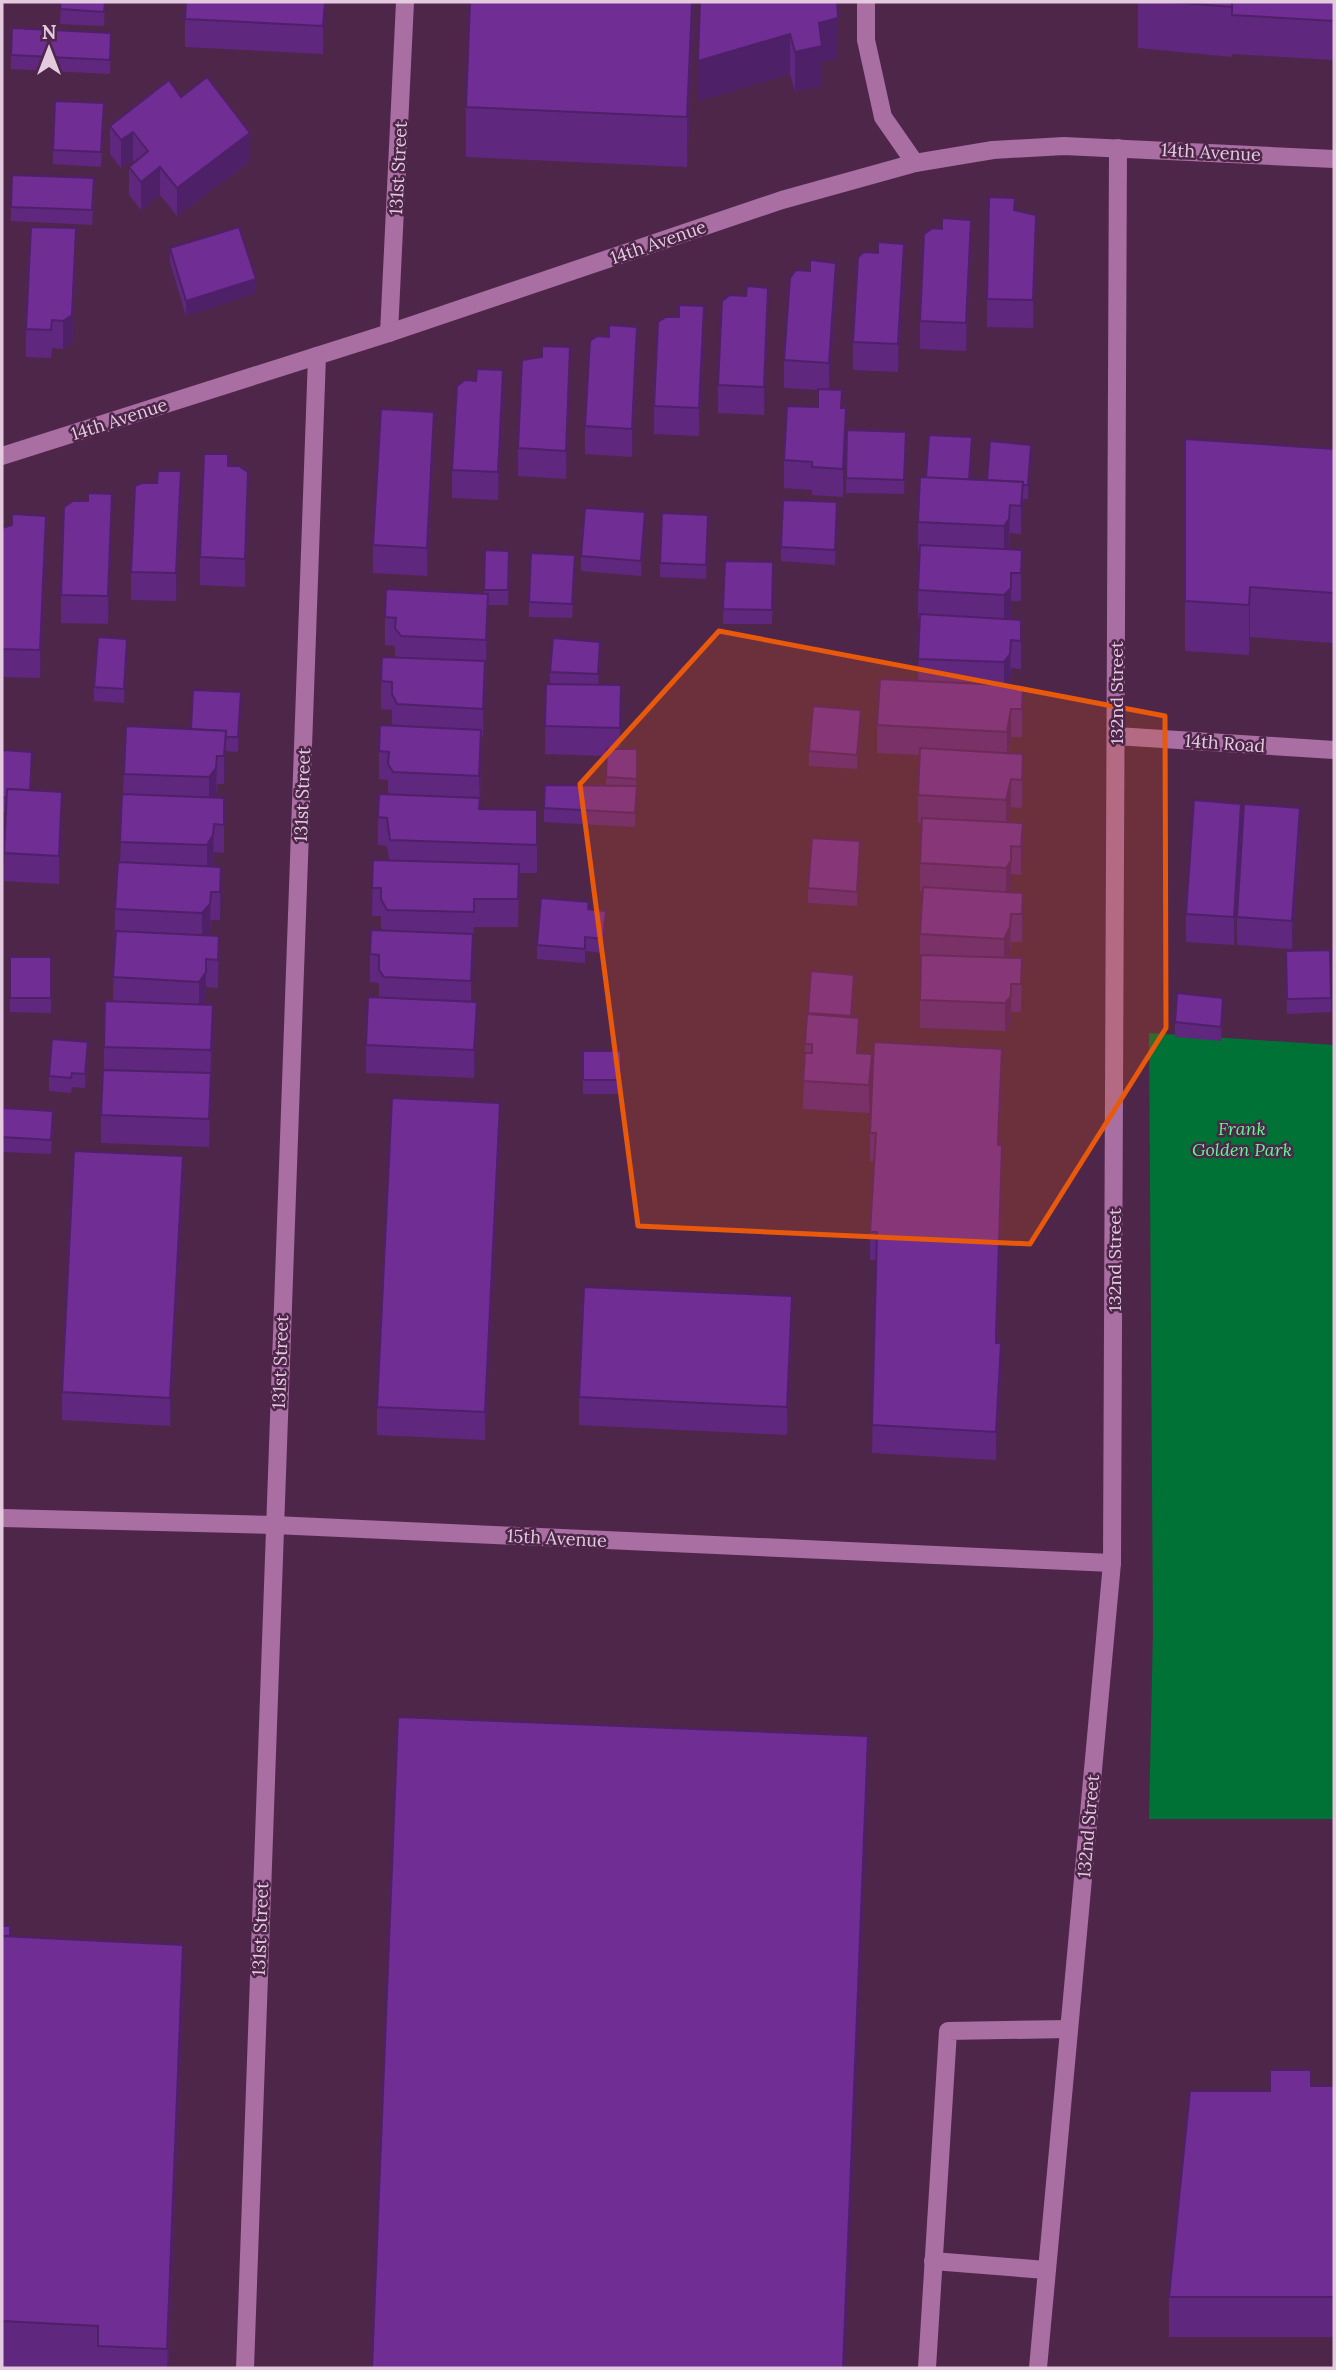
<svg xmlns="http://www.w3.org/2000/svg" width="1336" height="2370" viewBox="0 0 1336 2370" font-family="Lora,serif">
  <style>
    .green { fill: #007235 }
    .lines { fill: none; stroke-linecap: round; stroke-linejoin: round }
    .minor { stroke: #a96ea2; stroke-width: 18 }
    .wall { fill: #60277f }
    .shaded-wall { fill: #4e2068 }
    .building { fill: #702d94; stroke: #4e2068; stroke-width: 2 }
    .marked { fill: #e8590c; fill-opacity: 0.2; stroke: #e8590c; stroke-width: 5; stroke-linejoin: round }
    .labels { text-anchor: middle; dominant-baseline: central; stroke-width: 5; stroke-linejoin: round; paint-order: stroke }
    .street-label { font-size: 18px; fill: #e3cadf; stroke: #4e264a }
    .park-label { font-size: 18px; font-style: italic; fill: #5bf990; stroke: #4e264a }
  </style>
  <rect width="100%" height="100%" fill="#4e264a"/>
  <path class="green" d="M1149 1033 1334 1045V1819H1149L1153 1630Z"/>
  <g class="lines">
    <g class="minor">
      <path d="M866 2V40L883 117 915 163"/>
      <path d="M389 333 405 2"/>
      <path d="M2 456 389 333 782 200 915 163 993 150 1064 146 1334 159"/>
      <path d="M1116 736 1334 750"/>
      <path d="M2 1518 274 1525 1112 1563"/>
      <path d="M933 2261 1046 2270"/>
      <path d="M245 2368 317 356"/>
      <path d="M927 2368 948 2031 1069 2029"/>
      <path d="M1038 2368 1112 1563 1118 148"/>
    </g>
  </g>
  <g class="wall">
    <path d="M61 2H105L104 26 60 24Z"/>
    <path d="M325 2 323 54 185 47V19Z"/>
    <path d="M470 2H694L687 167 466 157V107Z"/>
    <path d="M837 2 838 58 822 62V86L795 92 790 74 698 101Z"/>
    <path d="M1138 2H1334V60L1232 54V57L1138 48Z"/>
    <path d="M111 48 110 74 11 69V55Z"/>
    <path d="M181 97 250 161 177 216 160 195 141 210 129 195V167L135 162 133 160 121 168 110 154V126Z"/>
    <path d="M104 118 101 167 53 164V150Z"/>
    <path d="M94 192 92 225 11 221V207Z"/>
    <path d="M1036 243 1033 328 987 327V299Z"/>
    <path d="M170 248 256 293 186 316 170 262Z"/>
    <path d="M971 248 966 351 920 349V321Z"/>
    <path d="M76 256 72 343 63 349 52 348 51 358 26 357V329Z"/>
    <path d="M904 272 898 372 853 370V342Z"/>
    <path d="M836 291 829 390 842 408H846L843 497 812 495V490L784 488V460L818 407V390L784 388V360Z"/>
    <path d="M768 316 764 415 718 413V385Z"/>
    <path d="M704 334 699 436 654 434V406Z"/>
    <path d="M637 355 632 457 585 454V426Z"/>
    <path d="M542 357 570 375 566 479 518 476V448Z"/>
    <path d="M503 398 498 500 452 498V470Z"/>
    <path d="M847 430 906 446 904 494 846 493Z"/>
    <path d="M1185 439 1334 449V643L1250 637 1249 655 1185 651Z"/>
    <path d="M434 440 427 576 373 573V545Z"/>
    <path d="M972 452 970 480H987L1031 459 1028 499H1023L1021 534 1010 533 1009 547 1008 550H1022L1021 601H1011V616L1008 619 1021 620V669L1011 668 1010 682 1007 686H1023L1022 737H1011L1008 753 1023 782 1022 808 1011 807 1007 822 1023 823 1021 875 1011 874V889L1009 892 1023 893V921L1022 942H1011L1010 955 1009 957 1022 958 1021 1012H1011V1024L1005 1031 920 1028V934L923 892 920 891V863L922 823H918V795L920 755 877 753V725L918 681 920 619 918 618V590L920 550H918V522L926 478Z"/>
    <path d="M228 466 248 500 245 587 200 585V557Z"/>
    <path d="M181 499 176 601 131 600V572Z"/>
    <path d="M837 517 835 565 781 561V547Z"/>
    <path d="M112 522 108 624 61 623V595Z"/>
    <path d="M645 527 641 576 581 571V556Z"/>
    <path d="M2 528 46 544 40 678 2 677Z"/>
    <path d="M708 529 706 579 660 577V563Z"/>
    <path d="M485 550 509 551 508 605H488L485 689 483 737 481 736 480 809 537 810V873H519L518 927H474L471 1002 477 1030 474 1078 366 1073V1045L379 997V983L370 982V954L383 931 381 927V916H372L373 860H389L387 846 378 845V817L390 794 388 792V780L379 779V751L393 725 392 722V710L381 709V681L397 658 395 656V646L385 645V617L484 594Z"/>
    <path d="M725 561 773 562 772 624H723Z"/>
    <path d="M575 570 572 618 529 617V602Z"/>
    <path d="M127 654 124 703 94 701V687Z"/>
    <path d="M600 656 598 684 621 685 620 749H637L635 827 544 822V808L606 786 607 756 545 754 546 684H550V672Z"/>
    <path d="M241 707 238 752 226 751 224 784H217L216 796 215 797 224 826V853L214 852 213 863 211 866 221 895 220 920H211L210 932 207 936H219L218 988 206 987V1000L203 1004 213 1033 209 1147 101 1143V1115L104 1070V1047L113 1001 115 909 120 862 124 774 191 729Z"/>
    <path d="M861 725 857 769 809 766V751Z"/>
    <path d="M2 750 32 766 31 790 62 820 59 884 4 881 6 812H2Z"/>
    <path d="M1241 832 1234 945 1186 942V914Z"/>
    <path d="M1300 836 1292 949 1237 945V917Z"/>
    <path d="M860 855 857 906 808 903V888Z"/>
    <path d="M589 910 606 926 603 953 585 951V963L537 959V945Z"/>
    <path d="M1330 950 1331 1012 1287 1014 1286 951Z"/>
    <path d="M10 957H51V1013L10 1012Z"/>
    <path d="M811 971 854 989 852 1018 858 1054 872 1082 869 1113 803 1109 805 1044Z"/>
    <path d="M1223 1012 1221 1041 1175 1037V1022Z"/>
    <rect x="583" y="1051" width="38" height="43"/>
    <path d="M88 1057 85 1088 72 1087 71 1093 49 1091V1076Z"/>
    <path d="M1002 1077 999 1145 1002 1173 997 1343 1001 1371 996 1460 872 1453 876 1260H870V1232L874 1161H870V1133Z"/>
    <path d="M2 1121 53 1126 51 1154 2 1152Z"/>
    <path d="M500 1131 485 1440 377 1435V1407Z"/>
    <path d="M183 1184 170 1426 62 1420V1392Z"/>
    <path d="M792 1324 787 1435 579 1425V1397Z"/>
    <path d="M2 1926 10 1936 183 1994 168 2368H2Z"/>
    <path d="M1311 2086H1334V2337H1169V2297L1270 2091Z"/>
  </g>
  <g class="shaded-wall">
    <path d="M325 2V18L323 54V26Z"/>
    <path d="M692 2H694L687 167V117Z"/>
    <path d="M838 18V58L822 62V86L795 92V52L819 23Z"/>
    <path d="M790 34V74L698 101V61Z"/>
    <path d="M133 132V160L121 168V140Z"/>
    <path d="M250 133V161L177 216V188Z"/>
    <path d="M160 167V195L141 210V182Z"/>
    <path d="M1036 215V243L1033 328V300Z"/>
    <path d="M971 220V248L966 351V323Z"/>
    <path d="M76 228V256L72 343 63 349V321Z"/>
    <path d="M904 244V272L898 372V344Z"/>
    <path d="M836 263V291L829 391V363Z"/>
    <path d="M256 279V293L186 316V301Z"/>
    <path d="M768 288V316L764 415V387Z"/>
    <path d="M704 306V334L699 436V408Z"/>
    <path d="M637 327V355L632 457V429Z"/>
    <path d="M570 347V375L566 479V451Z"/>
    <path d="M503 370V398L498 500V472Z"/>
    <path d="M846 408V436L843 497V469Z"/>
    <path d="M434 412V440L427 576V548Z"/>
    <path d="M972 437V452L969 495V481Z"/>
    <path d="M1031 445V459L1028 499V485Z"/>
    <path d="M181 471V499L176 601V573Z"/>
    <path d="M248 472V500L245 587V559Z"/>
    <path d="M1023 482V510L1021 534V506Z"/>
    <path d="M112 494V522L108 624V596Z"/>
    <path d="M1010 505 1009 547 1004 554V526Z"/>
    <path d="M645 512V527L641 576V561Z"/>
    <path d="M46 516V544L40 678V650Z"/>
    <path d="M1022 550V578L1021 601V573Z"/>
    <path d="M1011 573V616L1004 623V595Z"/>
    <path d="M1250 587V637L1249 655V605Z"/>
    <path d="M488 594V622L486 668V640Z"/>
    <path d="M127 639V654L124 703V689Z"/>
    <path d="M1011 640 1010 682 1004 690V662Z"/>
    <path d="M485 661V689L483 737V709Z"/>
    <path d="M1023 686V714L1022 737V709Z"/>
    <path d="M241 692V707L238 752V737Z"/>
    <path d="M1011 709V737L1007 760V732Z"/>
    <path d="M861 710V725L857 769V755Z"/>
    <path d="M481 730V758L479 804V776Z"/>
    <path d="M226 731V759L224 784V756Z"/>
    <path d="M1023 754V782L1022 808V780Z"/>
    <path d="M217 756 216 796 209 805V777Z"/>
    <path d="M1011 779V807L1006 828V800Z"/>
    <path d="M62 792V820L59 884V856Z"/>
    <path d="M1241 804V832L1234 945V917Z"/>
    <path d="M1300 808V836L1292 949V921Z"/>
    <path d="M1023 823V851L1021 875V847Z"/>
    <path d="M214 824 213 863 207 873V845Z"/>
    <path d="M860 841V855L857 906V892Z"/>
    <path d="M1011 846V889L1006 896V868Z"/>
    <path d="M221 867V895L220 920V892Z"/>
    <path d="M211 892 210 932 202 941V913Z"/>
    <path d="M1023 893V921L1022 942V914Z"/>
    <path d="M606 911V926L603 953V939Z"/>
    <path d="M1011 914 1010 955 1004 967V939Z"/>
    <path d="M473 934V962L471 1009V981Z"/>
    <path d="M219 936V964L218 988V960Z"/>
    <path d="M206 959V1000L199 1010V982Z"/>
    <path d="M854 975V989L851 1030V1016Z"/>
    <path d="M1011 984V1024L1005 1031V1003Z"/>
    <path d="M1223 998V1012L1221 1041V1027Z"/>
    <path d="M477 1002V1030L474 1078V1050Z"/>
    <path d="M213 1005V1033L209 1147 211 1050Z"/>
    <path d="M859 1018V1046L857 1081V1053Z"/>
    <path d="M88 1042V1057L85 1088V1074Z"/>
    <path d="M1002 1049V1077L998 1167V1139Z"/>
    <path d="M872 1054V1082L869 1113V1085Z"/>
    <path d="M500 1103V1131L485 1440V1412Z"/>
    <path d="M1002 1145V1173L996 1364V1336Z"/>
    <path d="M183 1156V1184L170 1426V1398Z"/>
    <path d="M792 1296V1324L787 1435V1407Z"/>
    <path d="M1001 1343V1371L996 1460V1432Z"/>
    <path d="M868 1736V1786L845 2368H843Z"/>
    <path d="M183 1945V1994L168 2368H167Z"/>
  </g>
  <g class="building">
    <path d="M61 2H105L104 12 60 9Z"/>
    <path d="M186 2H325L323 26 185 19Z"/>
    <path d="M470 2H692L687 117 466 107Z"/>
    <path d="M700 2H837L838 18 819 23 822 46 795 52 790 34 698 61Z"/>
    <path d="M1171 2H1232V7Z"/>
    <path d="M1232 2H1334V21L1232 15Z"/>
    <path d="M12 28 111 33 110 60 11 55Z"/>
    <path d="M207 77 250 133 177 188 160 167 141 182 129 167 148 151 133 132 121 140 110 126 169 80 181 97Z"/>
    <path d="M55 101 104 103 101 152 53 150Z"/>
    <path d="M12 175 94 178 92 210 11 207Z"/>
    <path d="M989 197 1015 198 1014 210 1036 215 1033 300 987 299Z"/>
    <path d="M942 218 971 220 966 323 920 321 924 234 933 228 942 229Z"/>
    <path d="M31 227 76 228 72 315 63 321 52 320 51 330 26 329Z"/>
    <path d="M239 227 256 279 186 301 170 248Z"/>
    <path d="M878 242 904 244 898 344 853 342 858 257 864 252 878 253Z"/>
    <path d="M810 260 836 263 829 363 784 360 790 278 796 270 810 271Z"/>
    <path d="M747 286 768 288 764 387 718 385 722 301 730 295 746 296Z"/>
    <path d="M679 305 704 306 699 408 654 406 658 322 666 317H679Z"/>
    <path d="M609 325 637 327 632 429 585 426 590 341 597 336 609 337Z"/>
    <path d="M542 346 570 347 566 451 518 448 522 360 542 357Z"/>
    <path d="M477 369 503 370 498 472 452 470 457 386 465 380 476 381Z"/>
    <path d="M818 389 842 390 841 408H846L843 469 812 467V462L784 460 787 406 818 407Z"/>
    <path d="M381 409 434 412 427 548 373 545Z"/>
    <path d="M847 430 906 432 904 480 846 478Z"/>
    <path d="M929 435 972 437 969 480 926 478Z"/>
    <path d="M1185 439 1334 449V593L1250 587 1249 605 1185 601Z"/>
    <path d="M990 441 1031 445 1028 485H1022L1023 482 987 480Z"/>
    <path d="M204 454H228V466H239L248 472 245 559 200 557Z"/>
    <path d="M158 471H181L176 573 131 572 135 486 142 483H157Z"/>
    <path d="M920 477 1023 482 1021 506 1010 505 1009 519 1004 526 918 522Z"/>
    <path d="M88 493 112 494 108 596 61 595 64 507 73 501H88Z"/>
    <path d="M783 500 837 502 835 550 781 547Z"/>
    <path d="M585 508 645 512 641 561 581 556Z"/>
    <path d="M662 513 708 515 706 565 660 563Z"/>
    <path d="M12 514 46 516 40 650 2 649V528L12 525Z"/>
    <path d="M920 545 1022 550 1021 573H1011V588L1004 595 918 590Z"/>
    <path d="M485 550 509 551 508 590H484Z"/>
    <path d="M531 553 575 555 572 604 529 602Z"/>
    <path d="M725 561 773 562 772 610 723 609Z"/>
    <path d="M386 589 488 594 486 640 401 636 395 628 396 618 385 617Z"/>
    <path d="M920 614 1021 620V641L1011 640 1010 654 1004 662 918 659Z"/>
    <path d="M98 637 127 639 124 689 94 687Z"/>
    <path d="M553 638 600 642 598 674 550 672Z"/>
    <path d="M382 657 485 661 483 709 397 704 392 694V682L381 681Z"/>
    <path d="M880 679 1023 686 1022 709H1011L1007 732 877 725Z"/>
    <path d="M546 684 621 685 620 728 545 726Z"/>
    <path d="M193 690 241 692 238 737H225L226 731 191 729Z"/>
    <path d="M813 706 861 710 857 755 809 751Z"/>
    <path d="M380 725 481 730 479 776 393 772 388 764 389 752 379 751Z"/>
    <path d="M126 726 226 731 224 756H217L216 768 209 777 124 774Z"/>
    <path d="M920 748 1023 754 1022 780 1011 779 1006 800 918 795Z"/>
    <path d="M607 749H637V779L606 777Z"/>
    <path d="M2 750 32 752 30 790 7 789V798L2 797Z"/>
    <path d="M545 785 637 786 635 813 544 808Z"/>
    <path d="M7 789 62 792 59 856 4 853Z"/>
    <path d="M122 794 224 798V825L214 824 213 835 207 845 120 842Z"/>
    <path d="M379 794 480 798 479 809 537 810V845L390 840 387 818 378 817Z"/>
    <path d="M1194 800 1241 804 1234 917 1186 914Z"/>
    <path d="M1244 804 1300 808 1292 921 1237 917Z"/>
    <path d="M922 818 1023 823 1021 847 1011 846V861L1006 868 920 863Z"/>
    <path d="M812 838 860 841 857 892 808 888Z"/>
    <path d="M373 860 519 864 518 899H474V912L387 910 381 899V888H372Z"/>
    <path d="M118 862 221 867 220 892H211L210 904 202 913 115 909Z"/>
    <path d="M923 887 1023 893 1022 914H1011L1010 927 1004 939 920 934Z"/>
    <path d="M541 898 589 902 588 909 606 911 603 939 585 937V949L537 945Z"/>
    <path d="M371 930 473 934 471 981 384 977 379 970V955L370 954Z"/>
    <path d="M116 931 219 936 218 960 206 959V972L199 982 113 977Z"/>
    <path d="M1330 950 1331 998 1287 999 1286 951Z"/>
    <path d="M921 955 1022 958 1021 984H1011V996L1005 1003 920 1000Z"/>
    <rect x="10" y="957" width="41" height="41"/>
    <path d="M811 971 854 975 851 1016 808 1013Z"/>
    <path d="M1177 993 1223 998 1221 1027 1175 1022Z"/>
    <path d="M368 997 477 1002 474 1050 366 1045Z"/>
    <path d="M105 1001 213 1005 211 1050 104 1047Z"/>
    <path d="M807 1014 859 1018 857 1053 872 1054 869 1085 803 1081 805 1053H812V1044H805Z"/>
    <path d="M52 1039 88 1042 85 1074 72 1073 71 1078 49 1076Z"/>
    <path d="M874 1042 1002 1049 998 1139V1145H1002L996 1336V1343H1001L996 1432 872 1425 877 1232H870L876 1133H870Z"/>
    <rect x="583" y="1051" width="38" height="29"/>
    <path d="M103 1070 211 1073 209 1119 101 1115Z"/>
    <path d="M392 1098 500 1103 485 1412 377 1407Z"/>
    <path d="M3 1108 53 1111 51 1140 2 1137Z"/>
    <path d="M74 1151 183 1156 170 1398 62 1392Z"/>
    <path d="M584 1287 792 1296 787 1407 579 1397Z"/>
    <path d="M398 1717 868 1736 843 2368H372Z"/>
    <rect x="2" y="1926" width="8" height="10"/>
    <path d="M2 1936 183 1945 167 2349 98 2346V2326L2 2321Z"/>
    <path d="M1270 2070H1311V2086H1334V2297H1169L1190 2091H1270Z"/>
  </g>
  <path class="marked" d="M719 631 1165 716 1166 1028 1030 1244 638 1226 580 784Z"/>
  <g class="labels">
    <g class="street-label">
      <text transform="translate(1211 152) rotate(3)">14th Avenue</text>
      <text transform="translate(398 168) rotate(-87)">131st Street</text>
      <text transform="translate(658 242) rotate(-19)">14th Avenue</text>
      <text transform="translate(119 419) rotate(-18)">14th Avenue</text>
      <text transform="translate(1116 693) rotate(-90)">132nd Street</text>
      <text transform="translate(1225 743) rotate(4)">14th Road</text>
      <text transform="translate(302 795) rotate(-88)">131st Street</text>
      <text transform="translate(1114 1260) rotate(-90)">132nd Street</text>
      <text transform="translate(280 1362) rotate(-88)">131st Street</text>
      <text transform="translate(557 1538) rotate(3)">15th Avenue</text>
      <text transform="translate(1088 1826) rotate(-85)">132nd Street</text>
      <text transform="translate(260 1929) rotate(-88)">131st Street</text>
    </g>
    <g class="park-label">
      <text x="1242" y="1128">Frank<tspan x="1242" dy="21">Golden Park</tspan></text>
    </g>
  </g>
  <rect width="1336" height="2370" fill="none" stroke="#e3cadf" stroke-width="7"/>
  <g transform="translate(49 49)" stroke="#4e264a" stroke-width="5" paint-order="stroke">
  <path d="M0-5L12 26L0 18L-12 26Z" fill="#e3cadf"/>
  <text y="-10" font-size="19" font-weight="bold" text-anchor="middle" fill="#e3cadf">N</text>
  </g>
</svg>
